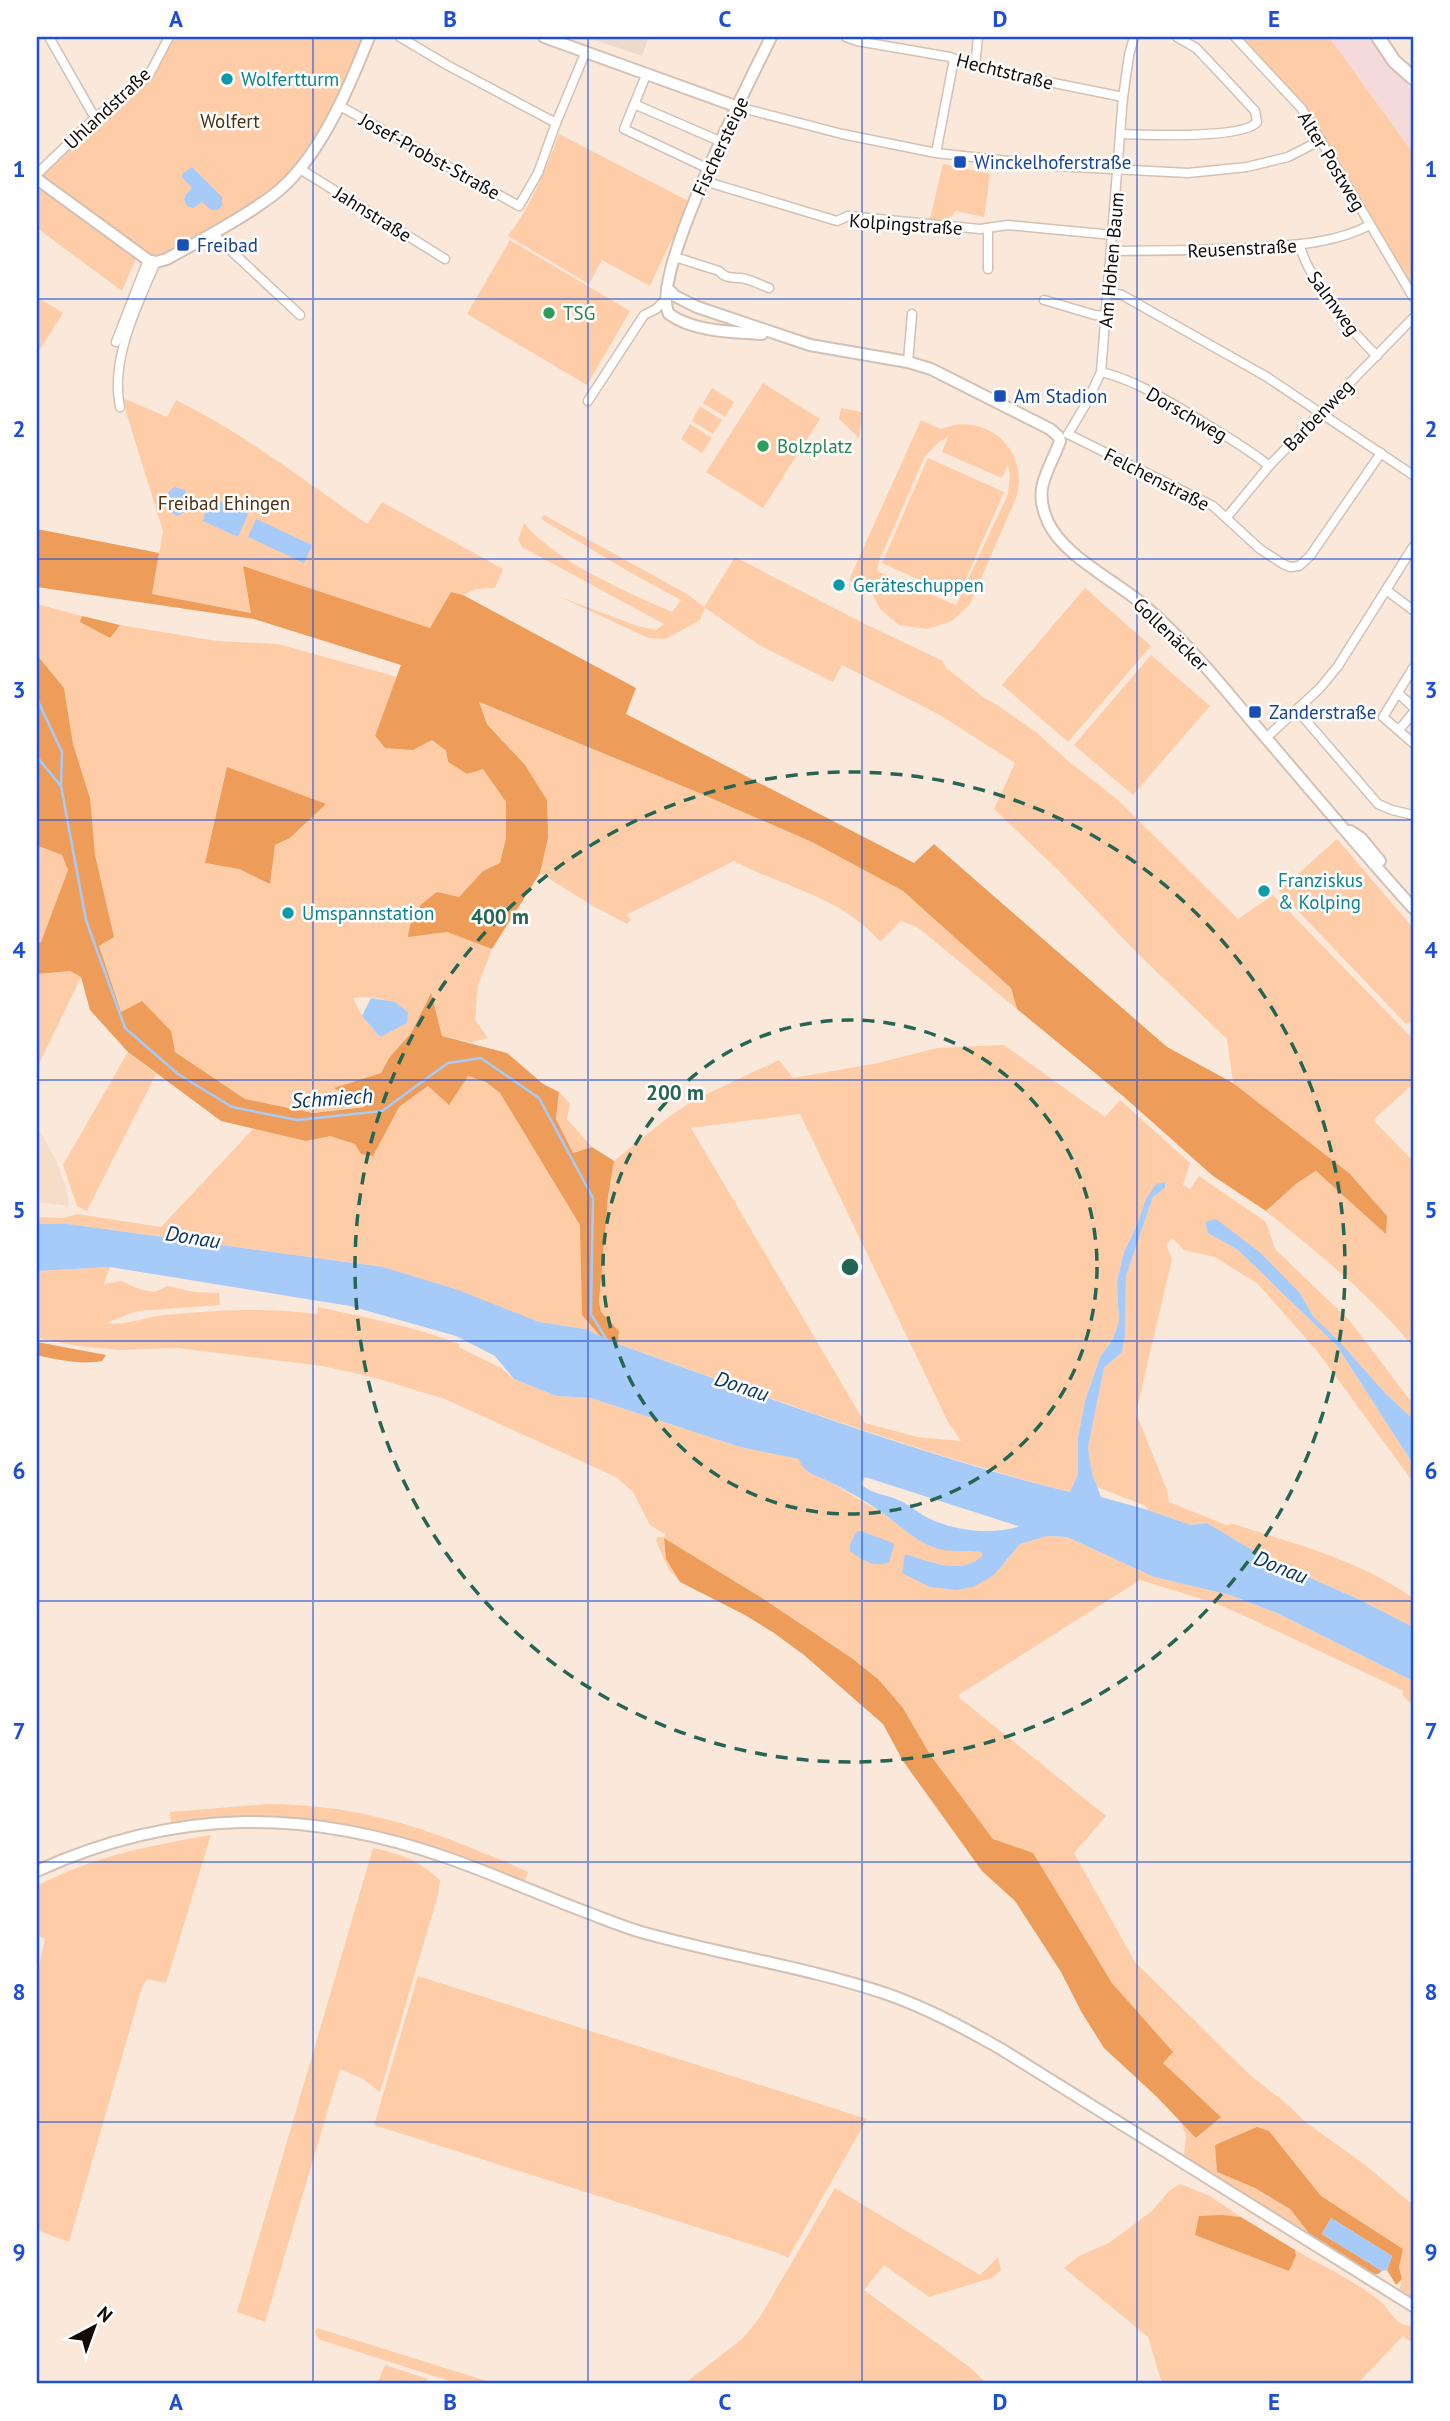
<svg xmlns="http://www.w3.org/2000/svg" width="1450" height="2421" viewBox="0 0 1450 2421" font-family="'PT Sans',sans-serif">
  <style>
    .commercial { fill: #f5dadc }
    .built { fill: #f6ddca }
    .education { fill: #eddaca }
    .green { fill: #fecda7; fill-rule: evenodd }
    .forest { fill: #ed9d59 }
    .water { fill: #a6cbf9; fill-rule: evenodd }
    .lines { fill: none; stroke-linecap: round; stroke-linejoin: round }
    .stream { stroke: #a6cbf9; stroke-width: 2.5 }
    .street-casing { stroke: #d3c1b3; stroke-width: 11 }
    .secondary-casing { stroke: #d3c1b3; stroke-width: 14 }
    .primary-casing { stroke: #d3c1b3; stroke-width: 16 }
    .street { stroke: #fff; stroke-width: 8 }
    .secondary { stroke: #fff; stroke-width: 10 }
    .primary { stroke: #fff; stroke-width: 12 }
    .grid { fill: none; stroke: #1d4ed8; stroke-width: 2; stroke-opacity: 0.55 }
    .ring { fill: none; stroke: #266552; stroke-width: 3.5; stroke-dasharray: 12 9 }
    .culture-dot { fill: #0f9aa8; stroke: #fff; stroke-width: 2.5 }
    .transit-dot { fill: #1a4fb4; stroke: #fff; stroke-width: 2.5 }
    .leisure-dot { fill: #2e9e5b; stroke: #fff; stroke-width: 2.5 }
    .labels { text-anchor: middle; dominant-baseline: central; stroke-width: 5; stroke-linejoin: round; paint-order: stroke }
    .street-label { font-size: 19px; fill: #110b07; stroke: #fff }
    .culture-label { font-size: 19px; fill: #0d838f; stroke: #fff; text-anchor: start }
    .park-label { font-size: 19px; fill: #503013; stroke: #fff }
    .transit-label { font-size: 19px; fill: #164399; stroke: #fff; text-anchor: start }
    .leisure-label { font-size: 19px; fill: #27864d; stroke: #fff; text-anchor: start }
    .water-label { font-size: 21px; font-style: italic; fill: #0a3665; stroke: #fff }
    .centre { fill: #266552; stroke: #fff; stroke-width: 3.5 }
    .ring-label { font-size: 21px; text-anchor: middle; font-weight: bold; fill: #266552; stroke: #fff; stroke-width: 5; stroke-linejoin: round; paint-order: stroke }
    .neatline { fill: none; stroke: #1d4ed8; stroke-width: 2.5 }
    .grid-label { font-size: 23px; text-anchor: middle; font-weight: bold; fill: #1d4ed8 }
  </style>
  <rect width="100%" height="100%" fill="#fae8da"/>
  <path class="commercial" d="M1329 37H1371L1380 52 1413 91V153Z"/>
  <path class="built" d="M37 1127 55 1158 65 1184 69 1206 37 1202Z"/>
  <path class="education" d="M586 37H649L642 56Z"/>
  <g class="green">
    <path d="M169 37H369L358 65 300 169 273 195 156 262 42 176 95 118 149 75Z"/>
    <path d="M1236 37H1329L1413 153V297L1302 109Z"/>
    <path d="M559 134 694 204 682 236 671 241 650 286 602 260 589 284 508 236C532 204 545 171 559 134Z"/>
    <path d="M943 164 990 174 984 217 956 211 948 219H930Z"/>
    <path d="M37 187 42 188 137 256 122 291 37 228Z"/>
    <path d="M510 240 630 311 587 385 467 314Z"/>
    <path d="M37 297 63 313 37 354Z"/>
    <path d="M763 383 820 419 763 508 706 472Z"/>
    <path d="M712 388 734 402 725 417 703 403Z"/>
    <path d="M125 399 167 417 176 400C245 434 305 481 367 524L382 502 503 569 495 588 476 589 463 595 451 592 430 628 243 566 252 613 152 594 163 531 126 412Z"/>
    <path d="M700 406 722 420 713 434 692 421Z"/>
    <path d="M841 408 862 412 859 438 839 419Z"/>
    <path d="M921 420 941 429C986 410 1031 451 1016 498L970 604 952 621 927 629 899 625 880 609 870 589 849 580ZM948 437 942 452 1002 478 1008 465 1010 476 1008 494 956 605 877 571 879 561 925 456 939 442Z"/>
    <path d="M690 424 712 438 702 453 681 439Z"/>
    <path d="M928 458 1004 492 958 597 882 563Z"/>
    <path d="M544 515 687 594 704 607 735 557 863 623 943 661 946 668 983 697 997 705 1036 732 1068 761 1118 800 1238 919 1273 895 1413 1039V1084L1373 1120 1413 1161V1347C1371 1295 1318 1253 1266 1211L1297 1183 1316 1171 1386 1233 1349 1173 1233 1083 1227 1039 1136 952 1060 872 994 809 1015 763 940 715 842 665 833 682 761 646 705 608 700 620 666 639 648 638 558 596 637 626 656 630 664 624 522 547 518 540 524 523C553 560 628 593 672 612L681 600 631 573 541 519Z"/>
    <path d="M1085 588 1151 646 1068 742 1002 685Z"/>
    <path d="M37 604 82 616 81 622 109 637 120 625 217 641 278 644 397 677 375 737 385 748 432 740 446 752 448 762 467 774 483 768 506 802V838L500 864 483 871 459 897 408 936 447 932 492 949 478 985 475 1020 488 1038 471 1042 442 1036 430 994 411 1033 389 1058 381 1073 335 1088 366 1106 313 1113 245 1099 175 1052 170 1031 121 1013 98 946 90 798 73 744 64 688 37 655ZM326 804 290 838 275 845 269 883 239 869 205 863ZM353 998C374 996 390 998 408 1012L380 1037 362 1016Z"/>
    <path d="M1151 655 1210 706 1133 795 1074 745Z"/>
    <path d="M478 702 697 792 812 842 903 891 1011 988 1017 1009 917 927 901 921 880 942C843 897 783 887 734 861L626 915 631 920 627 924 593 906 540 873 548 838 503 740 487 724Z"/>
    <path d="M1337 839 1413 928V1021L1406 1024 1279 891Z"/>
    <path d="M41 847 62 855 68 870 41 942 37 944V848Z"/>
    <path d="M70 971 81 977 37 1068V974Z"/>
    <path d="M1004 1045 1105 1117 1120 1100 1190 1163 1183 1185 1190 1189 1199 1176 1266 1222 1275 1249 1349 1320 1413 1404V1419L1385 1393 1340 1342 1313 1316 1300 1293 1262 1254 1208 1233 1238 1250 1337 1346 1413 1464V1482L1317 1351 1258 1284 1215 1257 1184 1250 1172 1238 1166 1245 1172 1259 1136 1413 1167 1490 1169 1502 1226 1525 1233 1524C1296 1544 1359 1560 1413 1598V1627L1358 1599 1250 1551 1207 1523 1191 1525 1148 1510 1146 1506 1097 1487 1092 1473 1088 1448 1104 1368 1122 1352 1125 1336 1126 1276 1153 1197 1164 1188 1146 1199 1137 1225 1124 1252 1117 1281 1119 1322 1112 1341 1100 1357 1085 1401 1078 1437V1474L1070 1492C917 1453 768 1397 618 1344L619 1331 601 1312 599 1301 608 1197 614 1161 666 1119 692 1101 779 1060 793 1078 878 1063 937 1048ZM800 1114 948 1422 961 1441 917 1437 865 1423 691 1128Z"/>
    <path d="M128 1052 156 1074 87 1211 77 1206 63 1165Z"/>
    <path d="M468 1076 486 1082 500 1093 581 1225 582 1315 600 1336 585 1329 539 1322 383 1267 68 1224H37V1217L63 1218 78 1214 161 1227 254 1128 306 1141 330 1135 355 1144 399 1107 428 1086Z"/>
    <path d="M559 1092 570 1104 567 1119 592 1147 573 1153 556 1119Z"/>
    <path d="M110 1267 104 1284 121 1281 139 1289 154 1292 168 1286 194 1292 219 1293 220 1305 137 1311 106 1323C125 1326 145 1317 165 1315 219 1310 263 1307 317 1314L318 1307C366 1318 414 1326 459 1344V1347L501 1368 514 1379 556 1396 591 1398 740 1447 799 1459 809 1473 832 1483 885 1515 907 1532 981 1552 982 1556C961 1576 930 1561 905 1554L930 1587 1007 1560 1020 1544 1047 1536 1067 1537 1154 1577 1230 1595 1279 1614 1413 1681V1706L1402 1694 1404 1691 1247 1617 1215 1603 1140 1580 957 1696 1106 1816 1074 1853 1135 1962 1249 2074 1289 2106 1304 2121 1364 2164 1413 2205V2300L1399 2291 1402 2279 1399 2267 1403 2249 1321 2196 1269 2131 1217 2172 1255 2188 1290 2209 1312 2237 1188 2160 1184 2154 1186 2136 1181 2122 1197 2138 1220 2116 1163 2063 1172 2052 1112 1983 1033 1854 993 1839 931 1756 903 1708 879 1680 853 1659 762 1598 664 1538 666 1559 680 1582 669 1570 656 1541 657 1537H664L665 1534 650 1525 633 1492 616 1477 445 1399 372 1377 323 1366 218 1353 176 1348 120 1350 79 1346 37 1338V1271Z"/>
    <path d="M268 1804C344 1804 414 1823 483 1853 498 1859 514 1865 528 1872L524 1884C399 1834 308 1801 171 1825L170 1812Z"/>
    <path d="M211 1835 166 1983 147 1979 142 1987 69 2242 37 2230V1974L45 1939 37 1935V1886C94 1856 148 1846 211 1835Z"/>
    <path d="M373 1848C404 1855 416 1859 440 1880L438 1895 380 2092 363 2079 340 2069 265 2322 237 2312Z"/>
    <path d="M418 1976 842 2111 867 2119 788 2258 778 2253 374 2125Z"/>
    <path d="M1180 2184 1208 2195 1241 2217 1200 2216 1289 2271 1296 2256 1295 2250C1323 2266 1355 2281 1380 2301 1392 2312 1395 2326 1413 2326V2343L1403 2336 1357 2384H1162L1148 2337 1064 2268 1079 2256 1109 2243 1152 2211 1169 2191Z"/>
    <path d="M835 2188 980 2275 998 2257 1001 2270 992 2278 929 2297 884 2265 864 2290 972 2369 987 2384H684L743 2338 760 2317Z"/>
    <path d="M317 2328 493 2383V2384H459L318 2339 315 2332Z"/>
    <path d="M385 2365 428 2379 426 2384H377Z"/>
  </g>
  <g class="forest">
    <path d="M37 529 159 553 152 594 251 613 243 566 430 628 451 592 463 595 636 688 626 714 914 863 934 844 1167 1047 1233 1083 1349 1173 1387 1216 1386 1234 1316 1171 1297 1183 1266 1211 1213 1176 1123 1096 1017 1009 1011 988 903 891 812 842 697 792 479 702 487 724 525 765 547 800 548 838 540 873 492 949 447 932 408 937C412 911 417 907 437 892L459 897 483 871 500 863 506 838V802L483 769 467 774 448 762 446 751 432 740 413 750 385 748 375 736 401 665 254 619 37 587Z"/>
    <path d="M82 616 120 625 110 638 80 622Z"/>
    <path d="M37 655 64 688 73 744 90 798 95 855 114 937 99 946 121 1012 142 1001 171 1031 175 1052 245 1099 313 1113 365 1107 334 1088 381 1073 389 1058 411 1033 431 993 442 1036 507 1053 543 1084 559 1092 556 1119 573 1153 592 1147 614 1161 608 1197 599 1301 601 1312 619 1331 618 1344 600 1336 582 1315 580 1225 500 1093 486 1082 468 1076 449 1105 428 1086 399 1107 373 1156 361 1154 355 1144 330 1136 306 1141 221 1121 128 1052 90 1010 81 977 70 971 37 974V944L41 942 68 870 62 855 41 847 37 848Z"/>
    <path d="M227 767 326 804 290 838 275 845 270 884 239 869 205 863Z"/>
    <path d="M37 1342 106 1355 102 1361C81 1365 58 1360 37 1355Z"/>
    <path d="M664 1538 762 1598 853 1659 879 1680 903 1708 931 1756 993 1839 1033 1853 1112 1983 1173 2052 1163 2063 1221 2117 1196 2138 1157 2097 1104 2048 1082 2013 1061 1972 1015 1901 982 1871 903 1761 883 1724 804 1655 774 1633 745 1615 680 1582 666 1559Z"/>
    <path d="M1257 2127 1269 2131 1321 2196 1403 2249 1399 2267 1402 2279 1396 2285 1387 2270 1392 2256 1331 2218 1322 2234 1382 2271 1378 2274H1374L1312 2237 1290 2209 1255 2188 1217 2172 1215 2145Z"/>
    <path d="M1222 2215 1241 2217 1295 2250 1296 2256 1289 2271 1195 2235 1199 2216Z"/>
  </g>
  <g class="water">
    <path d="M192 167 222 197V206L218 210H211L202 202 193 208 187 206 184 200 186 194 192 188 182 177 183 173Z"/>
    <path d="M175 487 185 490 189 503 186 511 177 516C165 510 162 493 175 487Z"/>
    <path d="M218 500 248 514 238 537 203 521 207 505 216 503Z"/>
    <path d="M256 519 312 545 304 563 248 537Z"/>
    <path d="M371 998 395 1002 408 1012 407 1023 380 1037 362 1016Z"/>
    <path d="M1165 1182V1188L1153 1197 1126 1276 1125 1336 1122 1352 1104 1368 1088 1448 1092 1473 1101 1497 1148 1510 1191 1525 1207 1523 1267 1559 1358 1599 1413 1627V1681L1279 1614 1230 1595 1154 1577 1067 1537 1047 1536 1020 1544 994 1575 973 1587 956 1590 930 1587 902 1573 905 1554C929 1561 961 1576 982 1556L981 1552C960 1549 949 1555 928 1545 913 1538 901 1527 888 1517 871 1504 850 1492 832 1483 819 1476 803 1474 799 1459L740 1447 591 1398 556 1396 514 1379 495 1356 456 1336 350 1306 110 1267 37 1271V1224H68L383 1267 458 1290 539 1322 585 1329 618 1344C767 1397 916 1454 1070 1492L1078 1474V1437L1085 1401 1100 1357 1112 1341 1119 1322 1117 1281 1124 1252 1137 1225 1146 1199 1156 1184ZM865 1477 1018 1526V1527C990 1535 955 1531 928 1518 917 1512 907 1503 896 1499 884 1494 871 1494 861 1484Z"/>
    <path d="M1216 1219 1262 1254 1300 1293 1313 1316 1340 1342 1385 1393 1413 1419V1464L1337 1346 1238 1250 1208 1233 1205 1222Z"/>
    <path d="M861 1531 893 1543 894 1546 889 1562C876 1569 860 1559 850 1551V1545L856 1532Z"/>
    <path d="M1331 2218 1392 2256 1387 2270 1382 2271 1322 2234Z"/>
  </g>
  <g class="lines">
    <g class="stream">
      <path d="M37 699 62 752 61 785"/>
      <path d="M37 757 61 786 86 920 125 1028 178 1074 232 1107 297 1120 382 1111 448 1063 481 1058 539 1098 593 1198 591 1314 608 1342"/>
    </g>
    <defs>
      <g id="street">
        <path d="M49 37 95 118"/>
        <path d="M400 37 447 65 556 123 586 51"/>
        <path d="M846 37 857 41 950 57 975 67 1123 97"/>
        <path d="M1235 37 1302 109 1413 297"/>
        <path d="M975 67 978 37"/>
        <path d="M647 73 624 129 709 169"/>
        <path d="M634 104 722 142"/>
        <path d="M340 106 519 206 538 173 556 123"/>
        <path d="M738 107 842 134 936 153 1055 166 1188 173 1247 167 1288 157 1321 140"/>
        <path d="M1121 134C1145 135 1244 139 1257 122L1255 111 1217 70 1196 48 1177 37"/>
        <path d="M936 153 954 59"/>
        <path d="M300 169 445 259"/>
        <path d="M37 174 95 118 149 75 169 37"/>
        <path d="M704 181 837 221 848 216 980 229 1008 225 1113 235"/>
        <path d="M988 230V269"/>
        <path d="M212 233 300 315"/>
        <path d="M1300 245C1306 276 1353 333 1377 356"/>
        <path d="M1111 251C1159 251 1206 250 1253 248 1292 245 1334 244 1370 225"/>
        <path d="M675 257 719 271C726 279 731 277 741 278 750 279 761 285 769 288"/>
        <path d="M1107 292 1122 295 1267 377 1413 475"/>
        <path d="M1044 300 1095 315 1105 316"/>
        <path d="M116 342 148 260"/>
        <path d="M908 362 912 314"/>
        <path d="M1101 372C1136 380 1169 402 1200 420 1223 435 1248 448 1269 466"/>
        <path d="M588 401 644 315 656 309 665 300"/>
        <path d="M120 407C110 360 137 305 156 262"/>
        <path d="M1068 434 1213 506 1260 549 1283 564 1290 567 1299 566 1310 556 1381 453"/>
        <path d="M1068 434 1086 404 1101 372 1123 97 1129 55 1134 37"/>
        <path d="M1227 517 1269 466 1413 318"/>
        <path d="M1386 590 1413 610"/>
        <path d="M1413 668 1383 717 1413 743"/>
        <path d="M1398 693 1413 707"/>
        <path d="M1297 710 1378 804 1392 810 1413 815"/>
        <path d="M1399 730 1413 713"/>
        <path d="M1266 738 1320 688 1338 666 1413 547"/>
      </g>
      <g id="secondary">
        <path d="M544 37 738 107"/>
        <path d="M37 179 148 260 156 262 167 259C202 239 240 220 272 196 318 162 349 88 369 37"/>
        <path d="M667 288 675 296 697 307 810 345 908 362 931 369 1050 429 1059 437 1060 441C1049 472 1032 487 1048 522 1063 555 1112 579 1140 602 1181 636 1215 677 1249 718 1304 782 1357 846 1413 908"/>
        <path d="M762 334C733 332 694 332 669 314 648 277 750 81 771 37"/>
        <path d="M1350 831 1361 838 1380 861"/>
        <path d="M37 1871C175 1808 306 1808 448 1858 496 1875 543 1896 591 1914 607 1920 624 1927 641 1932 722 1955 807 1967 887 1994 927 2008 964 2028 1001 2049L1413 2306"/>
      </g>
      <path id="primary" d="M1378 37 1394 61 1413 78"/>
    </defs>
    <use href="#street" class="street-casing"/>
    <use href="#secondary" class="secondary-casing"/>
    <use href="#primary" class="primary-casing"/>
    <use href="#street" class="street"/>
    <use href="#secondary" class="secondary"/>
    <use href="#primary" class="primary"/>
  </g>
  <path class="grid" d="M313 37V2384M588 37V2384M862 37V2384M1137 37V2384M37 299H1413M37 559H1413M37 820H1413M37 1080H1413M37 1341H1413M37 1601H1413M37 1862H1413M37 2122H1413"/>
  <g class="ring">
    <circle cx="850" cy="1267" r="247"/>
    <circle cx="850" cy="1267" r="495"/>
  </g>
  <g class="culture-dot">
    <circle cx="227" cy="79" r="7"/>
    <circle cx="839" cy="585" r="7"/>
    <circle cx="1264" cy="891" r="7"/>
    <circle cx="288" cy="913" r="7"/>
  </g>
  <g class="transit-dot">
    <rect x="953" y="155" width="14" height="14" rx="3.5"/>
    <rect x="176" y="238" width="14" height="14" rx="3.5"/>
    <rect x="993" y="389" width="14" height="14" rx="3.5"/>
    <rect x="1248" y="705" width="14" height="14" rx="3.5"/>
  </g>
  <g class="leisure-dot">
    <circle cx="549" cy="313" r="7"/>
    <circle cx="763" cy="446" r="7"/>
  </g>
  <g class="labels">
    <g class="street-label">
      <text transform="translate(1005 71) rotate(14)">Hechtstraße</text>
      <text transform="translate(107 108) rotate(-43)">Uhlandstraße</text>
      <text transform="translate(720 146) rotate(-65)">Fischersteige</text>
      <text transform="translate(430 156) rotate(29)">Josef-Probst-Straße</text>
      <text transform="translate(1332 161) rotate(59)">Alter Postweg</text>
      <text transform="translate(373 214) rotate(32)">Jahnstraße</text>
      <text transform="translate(906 224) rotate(4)">Kolpingstraße</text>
      <text transform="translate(1242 248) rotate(-3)">Reusenstraße</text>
      <text transform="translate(1111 260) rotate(-85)">Am Hohen Baum</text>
      <text transform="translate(1334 303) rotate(54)">Salmweg</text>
      <text transform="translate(1187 414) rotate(30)">Dorschweg</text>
      <text transform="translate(1318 415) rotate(-46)">Barbenweg</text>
      <text transform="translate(1157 479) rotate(27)">Felchenstraße</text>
      <text transform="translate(1171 634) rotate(44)">Gollenäcker</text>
    </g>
    <g class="culture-label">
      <text x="241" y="79">Wolfertturm</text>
      <text x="853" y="585">Geräteschuppen</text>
      <text x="1278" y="880">Franziskus<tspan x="1278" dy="22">&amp; Kolping</tspan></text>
      <text x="302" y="913">Umspannstation</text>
    </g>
    <g class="park-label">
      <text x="230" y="121">Wolfert</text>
      <text x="224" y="503">Freibad Ehingen</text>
    </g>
    <g class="transit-label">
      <text x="974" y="162">Winckelhoferstraße</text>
      <text x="197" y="245">Freibad</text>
      <text x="1014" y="396">Am Stadion</text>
      <text x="1269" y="712">Zanderstraße</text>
    </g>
    <g class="leisure-label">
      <text x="563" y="313">TSG</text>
      <text x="777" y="446">Bolzplatz</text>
    </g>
    <g class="water-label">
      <text transform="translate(332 1098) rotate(-4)">Schmiech</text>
      <text transform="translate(193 1237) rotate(9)">Donau</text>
      <text transform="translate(742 1386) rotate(18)">Donau</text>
      <text transform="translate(1281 1567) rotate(22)">Donau</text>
    </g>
  </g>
  <circle cx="850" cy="1267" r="10" class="centre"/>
  <g class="ring-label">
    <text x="500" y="924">400 m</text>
    <text x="675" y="1100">200 m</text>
  </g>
  <rect width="1450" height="2421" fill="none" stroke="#ffffff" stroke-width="77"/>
  <g transform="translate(94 2327) rotate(41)" stroke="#ffffff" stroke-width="5" paint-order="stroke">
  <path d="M0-5L12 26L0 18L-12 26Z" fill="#110b07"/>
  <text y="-10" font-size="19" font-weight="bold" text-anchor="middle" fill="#110b07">N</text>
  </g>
  <rect x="38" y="38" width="1374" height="2344" class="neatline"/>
  <g class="grid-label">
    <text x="176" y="27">A</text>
    <text x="450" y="27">B</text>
    <text x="725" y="27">C</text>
    <text x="1000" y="27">D</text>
    <text x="1274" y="27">E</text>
    <text x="19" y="177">1</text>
    <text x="1431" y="177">1</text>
    <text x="19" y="437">2</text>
    <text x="1431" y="437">2</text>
    <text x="19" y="698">3</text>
    <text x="1431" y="698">3</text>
    <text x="19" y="958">4</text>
    <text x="1431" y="958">4</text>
    <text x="19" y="1218">5</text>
    <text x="1431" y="1218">5</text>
    <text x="19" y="1479">6</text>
    <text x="1431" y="1479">6</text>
    <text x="19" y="1739">7</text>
    <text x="1431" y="1739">7</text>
    <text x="19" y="2000">8</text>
    <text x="1431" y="2000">8</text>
    <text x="19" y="2260">9</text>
    <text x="1431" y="2260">9</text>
    <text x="176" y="2410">A</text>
    <text x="450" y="2410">B</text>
    <text x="725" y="2410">C</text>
    <text x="1000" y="2410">D</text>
    <text x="1274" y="2410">E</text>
  </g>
</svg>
